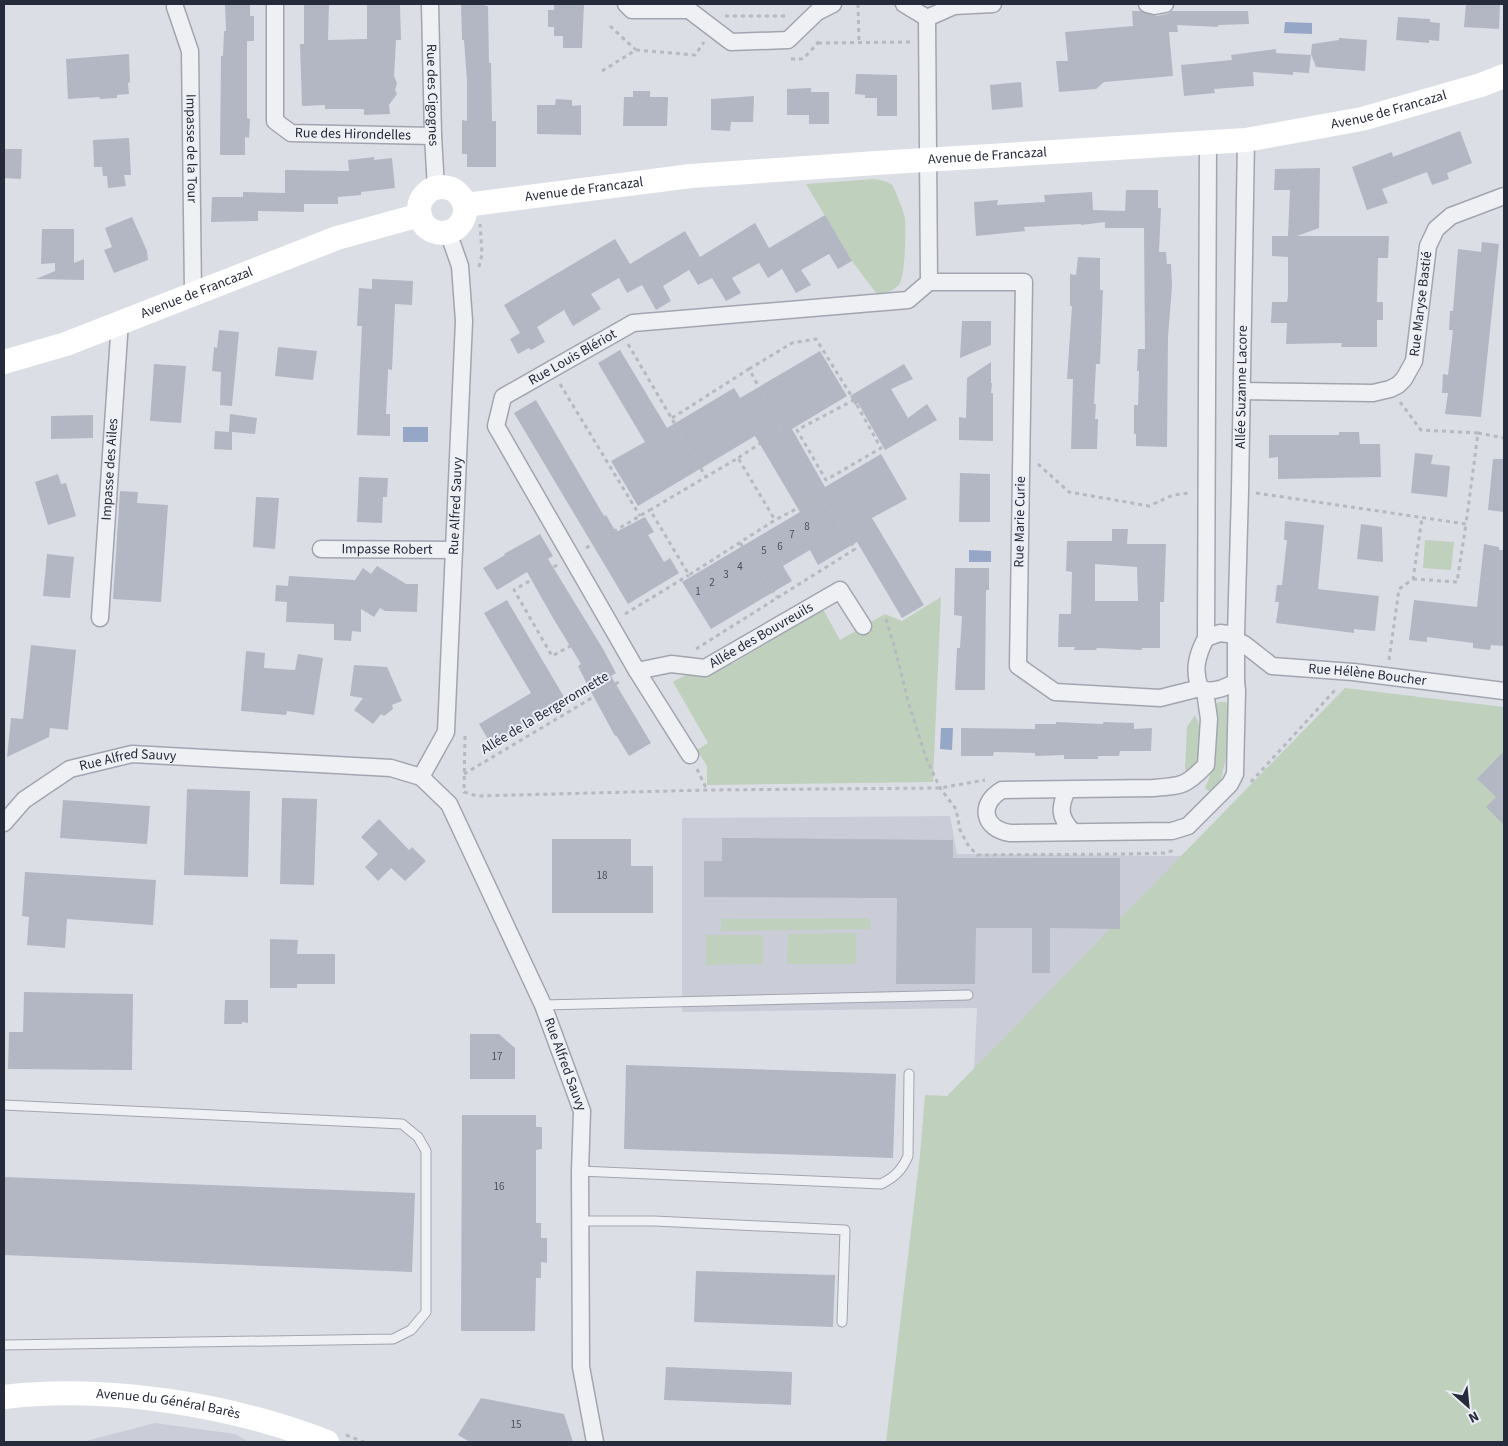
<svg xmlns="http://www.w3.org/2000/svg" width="1508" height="1446" viewBox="0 0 1508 1446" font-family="'Source Sans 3',sans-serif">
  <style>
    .built { fill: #cacdd8 }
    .green { fill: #bfd0bd }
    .water { fill: #96a6c7 }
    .building { fill: #b3b7c3; fill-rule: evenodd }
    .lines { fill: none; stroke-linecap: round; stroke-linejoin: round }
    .lane-casing { stroke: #a2a5b0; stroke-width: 11 }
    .street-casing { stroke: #a2a5b0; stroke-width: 19 }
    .path { stroke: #b6b9c0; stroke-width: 3; stroke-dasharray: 4 4; stroke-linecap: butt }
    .lane { stroke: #eef0f4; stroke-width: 9 }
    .street { stroke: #eef0f4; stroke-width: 16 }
    .secondary { stroke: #fff; stroke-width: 24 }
    .labels { text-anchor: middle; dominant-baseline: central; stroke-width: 4; stroke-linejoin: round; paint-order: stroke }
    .number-label { font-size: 11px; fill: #494e5e }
    .street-label { font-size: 14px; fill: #262b3c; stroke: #ebedf4 }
  </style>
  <rect width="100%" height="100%" fill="#dcdee6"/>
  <g class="built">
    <path d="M950 816 957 854 1183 856 974 1069 977 1008 682 1012V818Z"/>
    <path d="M155 1423 235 1434 249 1442H82Z"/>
  </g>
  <g class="green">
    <path d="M874 179C880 180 887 181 892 185 895 189 904 212 905 218 906 228 905 276 900 283 894 292 886 293 876 293L852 261 806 184Z"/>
    <path d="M1425 540 1454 542 1451 570 1423 568Z"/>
    <path d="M941 597 933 782 707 785V766L697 750 708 743 673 682C691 670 713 670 734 663L822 610 824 611 840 640 885 614 902 621Z"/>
    <path d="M1345 688 1504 707V1442H886L920 1155 925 1095 947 1096Z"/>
    <path d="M1220 702H1226L1231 712 1230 741 1221 779 1211 793 1205 788C1217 765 1213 735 1214 709L1217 703Z"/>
    <path d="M1195 715C1203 730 1201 746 1202 762L1188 774 1185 769 1187 727Z"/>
    <path d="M870 918 871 929 721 931V919Z"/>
    <path d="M856 933V964H787L788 934Z"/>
    <path d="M706 935H763V964L706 965Z"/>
  </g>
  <g class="water">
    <path d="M1285 22 1312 23V34L1284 33Z"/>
    <rect x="403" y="427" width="25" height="15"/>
    <path d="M969 550 991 551V562H969Z"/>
    <path d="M941 728H953L952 750 940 749Z"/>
  </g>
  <g class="building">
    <path d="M225 4H250V16H254V41H247V118L250 119 249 138 245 137V155H220L221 56H223L224 31H226Z"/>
    <path d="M304 4H329L328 40 367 39V4L400 5 401 40H396L394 76 397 83 395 90 397 94 389 105 390 114 364 115V109H325V105L302 106 300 44H304Z"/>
    <path d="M461 4H485V6H488L489 63H491L492 121H496V167H467V154H462V120L467 121V81L464 40H462Z"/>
    <path d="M554 4H584L582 48H563V36H554V27H548V10H554Z"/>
    <path d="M1466 4H1500L1499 29 1464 27Z"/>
    <path d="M1132 11H1140L1157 16 1167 14 1172 11H1248L1249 24 1218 25V27L1177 25 1178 32H1169L1173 76 1104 82 1096 89 1059 92 1056 61H1068L1065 32 1133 26Z"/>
    <path d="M1398 17 1430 19V22L1440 23 1439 41 1429 40V43L1396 40Z"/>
    <path d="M1339 38 1367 40 1365 71 1316 67 1311 54 1312 44 1339 40Z"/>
    <path d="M1276 49V53L1311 55 1309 73 1293 72V75L1253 72 1254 86 1214 89 1215 93 1184 96 1181 65 1232 60 1231 55Z"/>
    <path d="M129 54 130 82 128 83 129 94 117 95V98L100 99 99 97 68 99 66 59Z"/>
    <path d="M856 74 897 75V116H877V98H865V95L855 94Z"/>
    <path d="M1021 82 1023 107 992 110 990 85Z"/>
    <path d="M811 88V92H829V124H809V115H787V89Z"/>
    <path d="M633 91H650V97H668L667 126H623L624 97H633Z"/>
    <path d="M754 96 753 122H731L730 131 711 130V99Z"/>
    <path d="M556 99 572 100V106L581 105V135L537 134V105H555Z"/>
    <path d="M1460 131 1472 163 1447 173 1449 179 1432 185 1427 172 1382 189 1388 203 1367 210 1352 167 1392 152 1393 157Z"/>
    <path d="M129 138 131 175H124L126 186 108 188 107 176H103L102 167H94L93 140Z"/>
    <path d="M4 149H22L21 179 4 178Z"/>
    <path d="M374 157V160L392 158 395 188 361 192V195L338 197V204H304V212L258 211V221L211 222 212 197H243V192L285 193V170L349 171 348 160Z"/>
    <path d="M1320 168 1319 228 1297 236H1389L1388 258H1378L1377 302H1383V320H1377V347H1341L1342 343 1286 344 1287 323H1271L1272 302H1287L1288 296V257L1272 256V236H1288L1290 190H1274L1275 169Z"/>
    <path d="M1126 190H1158V208H1161L1159 252H1166L1167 264H1171L1172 286 1168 337 1167 447 1136 446V434H1134V405H1138L1139 371H1137L1138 349H1145L1144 228H1105V222L1081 225V224L1024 227 1025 231 976 236 974 202 998 200 997 205 1045 202 1044 195 1092 192 1093 210 1125 211Z"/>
    <path d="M825 215 852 261 838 269 829 254 801 270 811 285 796 293 782 269 768 278 759 263 732 278 741 293 726 301 712 278 698 285 689 270 663 286 671 301 656 310 642 285 627 293 619 278 591 294 601 309 573 326 564 310 537 327 545 342 531 350 529 348 518 354 510 339 520 333 504 305 615 239 630 264 685 231 700 257 755 223 769 248Z"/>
    <path d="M132 217 147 251 148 260 114 273 104 250 112 247 105 228Z"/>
    <path d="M42 229H74V263L84 259V280L36 279 55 271V263L41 264Z"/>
    <path d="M1482 242 1499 244 1481 417 1445 414 1448 393H1442L1443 374 1448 375 1453 330H1449L1450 311H1453L1458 249 1481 252Z"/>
    <path d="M1078 257 1100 258V290H1103L1100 364H1096L1094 404H1096L1095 419H1098L1097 449H1071L1073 379H1067L1072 306H1070V274L1076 275Z"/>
    <path d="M372 279 413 281 412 305 395 304 392 370 388 369V372L386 414H390V436L357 435 362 326H357L359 288 372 289Z"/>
    <path d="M962 321H991V345L960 358Z"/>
    <path d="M219 330 239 332 232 406 220 405 221 372 212 371 214 347 217 348Z"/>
    <path d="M278 347 317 351 313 380 275 376Z"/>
    <path d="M620 350 667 428 734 388 740 398 820 351 847 396 792 429 825 487 881 454 907 499 872 518 924 605 902 618 857 542 818 565 810 550 783 566 792 581 711 629 682 582 800 512 755 436 638 506 611 461 645 442 598 363Z"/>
    <path d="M991 362V383H992L991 393H993V441L959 440V417L966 418 967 378Z"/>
    <path d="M154 364 186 366 181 423 150 421Z"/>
    <path d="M904 364 913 379 891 389 908 418 927 404 937 420 885 450 858 403 855 405 850 396Z"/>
    <path d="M536 400 604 516 606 515 616 532 645 517 654 532 648 535 664 562 670 558 679 573 628 604 514 413Z"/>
    <path d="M230 414 257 418 255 434 232 432V450L214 449 215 431 229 432Z"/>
    <path d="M93 415V438L51 439V416Z"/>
    <path d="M1339 432H1359L1360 444H1380L1381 477 1278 479V457L1269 458V435H1339Z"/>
    <path d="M1415 453 1433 455 1431 464 1450 466 1447 497 1411 493Z"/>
    <path d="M1493 459H1504V512L1488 510Z"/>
    <path d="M960 473 990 474V522H959Z"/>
    <path d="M58 474 61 484 66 483 76 516 48 525 35 482Z"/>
    <path d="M359 477 388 478 387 497H383L382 523 357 522Z"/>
    <path d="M120 491 138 492 137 503 168 505 161 602 113 599Z"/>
    <path d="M256 497 279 498 275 549 253 547Z"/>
    <path d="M1285 521 1324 525 1318 589 1379 596 1375 631 1354 629V633L1276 623 1279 602H1275L1277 585H1282L1287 540H1284Z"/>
    <path d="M1361 524 1382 527 1383 562 1357 559Z"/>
    <path d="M1112 529H1128L1127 544H1166L1164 602H1160V648H1142V650L1097 648 1096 650H1074L1075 647H1058L1059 614H1071L1072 572 1066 571 1067 541H1112ZM1095 564 1137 567 1138 601H1095Z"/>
    <path d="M540 534 553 556 548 559 603 649 616 673 611 676 651 743 629 756 616 735 615 736 590 690 578 666 581 664 553 618 527 572 497 590 483 568 505 555 504 554Z"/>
    <path d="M1484 544 1499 547V550H1504V646L1491 645 1490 650 1473 648V643L1427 637V642L1409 640 1414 600 1477 607Z"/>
    <path d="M47 554 74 557 70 598 43 596Z"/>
    <path d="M377 566 406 584H418L417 612 385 611 380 608 374 617 361 609V632L352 631 351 641 334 640V624L286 622 287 602 275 601 276 585 288 586 289 576 355 580 363 568 371 574Z"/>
    <path d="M955 568H989V590H986L985 690H955L957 648H960L962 616 954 615Z"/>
    <path d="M507 600 567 702 492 746 479 724 531 693 484 613Z"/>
    <path d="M31 645 76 650 68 730 50 728 49 737 7 757 11 718 23 719Z"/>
    <path d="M246 651 265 653 264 668 295 670 298 654 323 658 314 715 287 711 286 715 241 711Z"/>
    <path d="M354 665 387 667 402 701 392 705 393 709 384 716 381 714 373 724 354 710 363 698 350 696Z"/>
    <path d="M1056 722 1103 724V722L1134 723V729L1152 728 1151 751H1120L1119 756H1098V759H1064V755L1035 756V753L994 752 993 756H961V728L1035 729V724H1056Z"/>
    <path d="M1504 751V825L1486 807 1496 797 1477 779Z"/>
    <path d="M187 789 250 791 248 877 184 875Z"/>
    <path d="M282 798 317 799 314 885 280 884Z"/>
    <path d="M63 800 150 806 147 844 60 838Z"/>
    <path d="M379 819 409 850 412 847 426 861 405 881 391 868 378 881 365 867 378 854 361 837Z"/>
    <path d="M722 838 953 840V858H1120V929L1050 928V973H1032V928H976L975 984H896L897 898 704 897V861H722Z"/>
    <path d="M552 839H631V866H653V913H552Z"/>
    <path d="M25 872 156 880 153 925 67 919 65 948 27 945 29 917 22 916Z"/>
    <path d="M270 939 298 940 297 954H335V984H297V988H270Z"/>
    <path d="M24 992 133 994 132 1070 8 1069 9 1032H23Z"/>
    <path d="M225 1000H248V1023L242 1022V1024H224Z"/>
    <path d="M470 1034H499L515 1048V1079H470Z"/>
    <path d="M626 1065 896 1074 893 1158 624 1149Z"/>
    <path d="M462 1115H536V1127H542V1149L536 1150V1223H541V1238H547V1263L541 1262V1278H536L535 1331H461Z"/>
    <path d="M4 1177 415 1193 412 1272 4 1255Z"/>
    <path d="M696 1271 835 1275 833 1327 694 1322Z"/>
    <path d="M666 1367 792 1372 791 1405 664 1400Z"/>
    <path d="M481 1398 564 1414 573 1442H470L458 1435Z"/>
  </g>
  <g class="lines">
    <defs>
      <g id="lane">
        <path d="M543 1005 968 995"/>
        <path d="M4 1105 402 1124 418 1137 426 1151V1312L411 1330 393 1339 4 1345"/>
        <path d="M580 1171 881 1184C895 1177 902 1170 908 1156L909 1074"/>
        <path d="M580 1221H654L845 1230 842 1322"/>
      </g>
      <g id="street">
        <path id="s1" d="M275 4V121L291 133 433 136"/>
        <path id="s2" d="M430 4 433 136 436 188"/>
        <path d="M626 4 632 10H688"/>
        <path d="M681 4 731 42 788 40 817 12 833 4"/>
        <path d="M904 4 927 18"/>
        <path d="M1147 4 1155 6 1165 4"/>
        <path id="s3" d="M175 7 190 51 193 293"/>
        <path d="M929 282H1024L1018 666 1055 692 1160 698 1200 688"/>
        <path id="s4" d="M1242 391 1373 393 1390 389 1398 385 1404 379 1414 361 1428 246 1436 229 1451 216 1504 196"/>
        <path id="s5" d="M321 549 454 550"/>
        <path id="s6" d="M100 618 120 321"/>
        <path id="s7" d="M1236 635 1240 491 1246 140"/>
        <path d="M1206 638 1220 633 1236 635V682C1225 688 1211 694 1200 688 1193 670 1197 655 1206 638L1208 143"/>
        <path id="s8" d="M1237 641 1244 644 1272 666 1353 672 1504 691"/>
        <path id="s9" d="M637 671 671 664 705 668 840 590 863 626"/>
        <path d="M1205 691 1209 719 1206 765C1186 786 1182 786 1153 788L1002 790C978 804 983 829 1010 833L1172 831 1188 826 1230 784 1235 774 1237 690 1236 682"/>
        <path id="s10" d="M690 755 637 671 496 426 503 397 633 323 908 300 929 282 927 18 954 6 993 4"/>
        <path id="s11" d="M421 777 449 804 543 1005 582 1111 580 1171 581 1367 595 1442"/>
        <path d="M1067 790C1059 808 1059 817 1073 832"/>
        <path id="s12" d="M4 823 24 800 70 769 132 754 391 768 421 777 446 732 464 321 460 266 448 232"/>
      </g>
    </defs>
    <use href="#lane" class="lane-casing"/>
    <use href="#street" class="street-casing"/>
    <g class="path">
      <path d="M858 4 859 42"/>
      <path d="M725 16H786"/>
      <path d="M610 26 636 50"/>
      <path d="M818 43 911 42"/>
      <path d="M791 59H803L818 43 815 39"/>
      <path d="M602 71 636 50 695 55 704 42"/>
      <path d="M479 267 482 254 480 224"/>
      <path d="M628 344 706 477"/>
      <path d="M749 369 792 343 816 339 854 400 881 448 826 480 797 430 854 400"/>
      <path d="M560 384 640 516"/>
      <path d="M672 418 749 369 782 429 738 458"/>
      <path d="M1478 433 1504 438"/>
      <path d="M1038 464 1069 492 1149 506 1173 495 1190 493"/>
      <path d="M1256 493 1466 524 1478 433 1421 430 1400 402"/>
      <path d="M740 543 777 597"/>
      <path d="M586 548 650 510"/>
      <path d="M557 565 514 590 552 656 596 632"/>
      <path d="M1413 579 1457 582 1466 524"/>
      <path d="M625 614 689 575"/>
      <path d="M886 619 895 649 908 701 926 758 940 788 956 809 960 830 968 845 977 855 1126 854 1164 853 1175 850"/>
      <path d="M696 649 855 549 821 496 775 520 689 575 650 510 738 458 775 520"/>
      <path d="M1389 660 1399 589 1413 579 1422 518"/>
      <path d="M465 736 464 792 477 796 707 790 940 788 985 780"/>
      <path d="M697 769 707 790"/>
      <path d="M464 774 622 680"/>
      <path d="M1251 782 1336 689"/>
      <path d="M346 1435 364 1442"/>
    </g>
    <use href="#lane" class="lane"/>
    <use href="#street" class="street"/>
    <g class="secondary">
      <circle cx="442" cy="210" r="23"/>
      <path id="s13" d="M465 205 691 176 876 163 1246 140 1362 119 1481 85 1504 76"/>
      <path id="s14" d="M4 362 66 344 337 238 420 215"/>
      <path id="s15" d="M4 1397C108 1385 229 1404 327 1442"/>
    </g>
  </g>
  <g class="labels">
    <g class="number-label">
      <text x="807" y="526">8</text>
      <text x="792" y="534">7</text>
      <text x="780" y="546">6</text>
      <text x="764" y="550">5</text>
      <text x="740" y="566">4</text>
      <text x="726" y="574">3</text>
      <text x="712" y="582">2</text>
      <text x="698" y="591">1</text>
      <text x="602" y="875">18</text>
      <text x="497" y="1056">17</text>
      <text x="499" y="1186">16</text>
      <text x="516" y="1424">15</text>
    </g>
    <g class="street-label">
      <text stroke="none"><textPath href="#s2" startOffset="91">Rue des Cigognes</textPath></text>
      <text stroke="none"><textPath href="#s13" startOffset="930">Avenue de Francazal</textPath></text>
      <text stroke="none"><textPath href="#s1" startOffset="199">Rue des Hirondelles</textPath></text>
      <text stroke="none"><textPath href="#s3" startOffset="144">Impasse de la Tour</textPath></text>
      <text stroke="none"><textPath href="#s13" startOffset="525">Avenue de Francazal</textPath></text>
      <text stroke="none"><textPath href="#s13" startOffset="120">Avenue de Francazal</textPath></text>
      <text stroke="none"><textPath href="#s14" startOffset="205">Avenue de Francazal</textPath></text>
      <text stroke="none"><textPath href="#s4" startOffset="244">Rue Maryse Bastié</textPath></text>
      <text stroke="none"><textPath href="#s10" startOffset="492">Rue Louis Blériot</textPath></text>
      <text stroke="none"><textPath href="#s7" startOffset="248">Allée Suzanne Lacore</textPath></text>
      <text stroke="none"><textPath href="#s6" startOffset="149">Impasse des Ailes</textPath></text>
      <text stroke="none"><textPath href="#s12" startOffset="718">Rue Alfred Sauvy</textPath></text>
      <text transform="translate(1020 522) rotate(-89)">Rue Marie Curie</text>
      <text stroke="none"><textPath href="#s5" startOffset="66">Impasse Robert</textPath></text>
      <text stroke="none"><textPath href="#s9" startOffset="134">Allée des Bouvreuils</textPath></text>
      <text stroke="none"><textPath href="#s8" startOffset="139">Rue Hélène Boucher</textPath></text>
      <text transform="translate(545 713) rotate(-31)">Allée de la Bergeronnette</text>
      <text stroke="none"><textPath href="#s12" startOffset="145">Rue Alfred Sauvy</textPath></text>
      <text stroke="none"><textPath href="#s11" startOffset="324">Rue Alfred Sauvy</textPath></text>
      <text stroke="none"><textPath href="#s15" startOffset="165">Avenue du Général Barès</textPath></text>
    </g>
  </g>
  <rect width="1508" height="1446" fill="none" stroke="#262b3c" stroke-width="10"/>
  <g transform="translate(1468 1406) rotate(153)" stroke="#ebedf4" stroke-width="4" paint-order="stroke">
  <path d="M0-4L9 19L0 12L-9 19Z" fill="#262b3c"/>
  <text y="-8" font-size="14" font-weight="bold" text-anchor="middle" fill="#262b3c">N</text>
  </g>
</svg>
